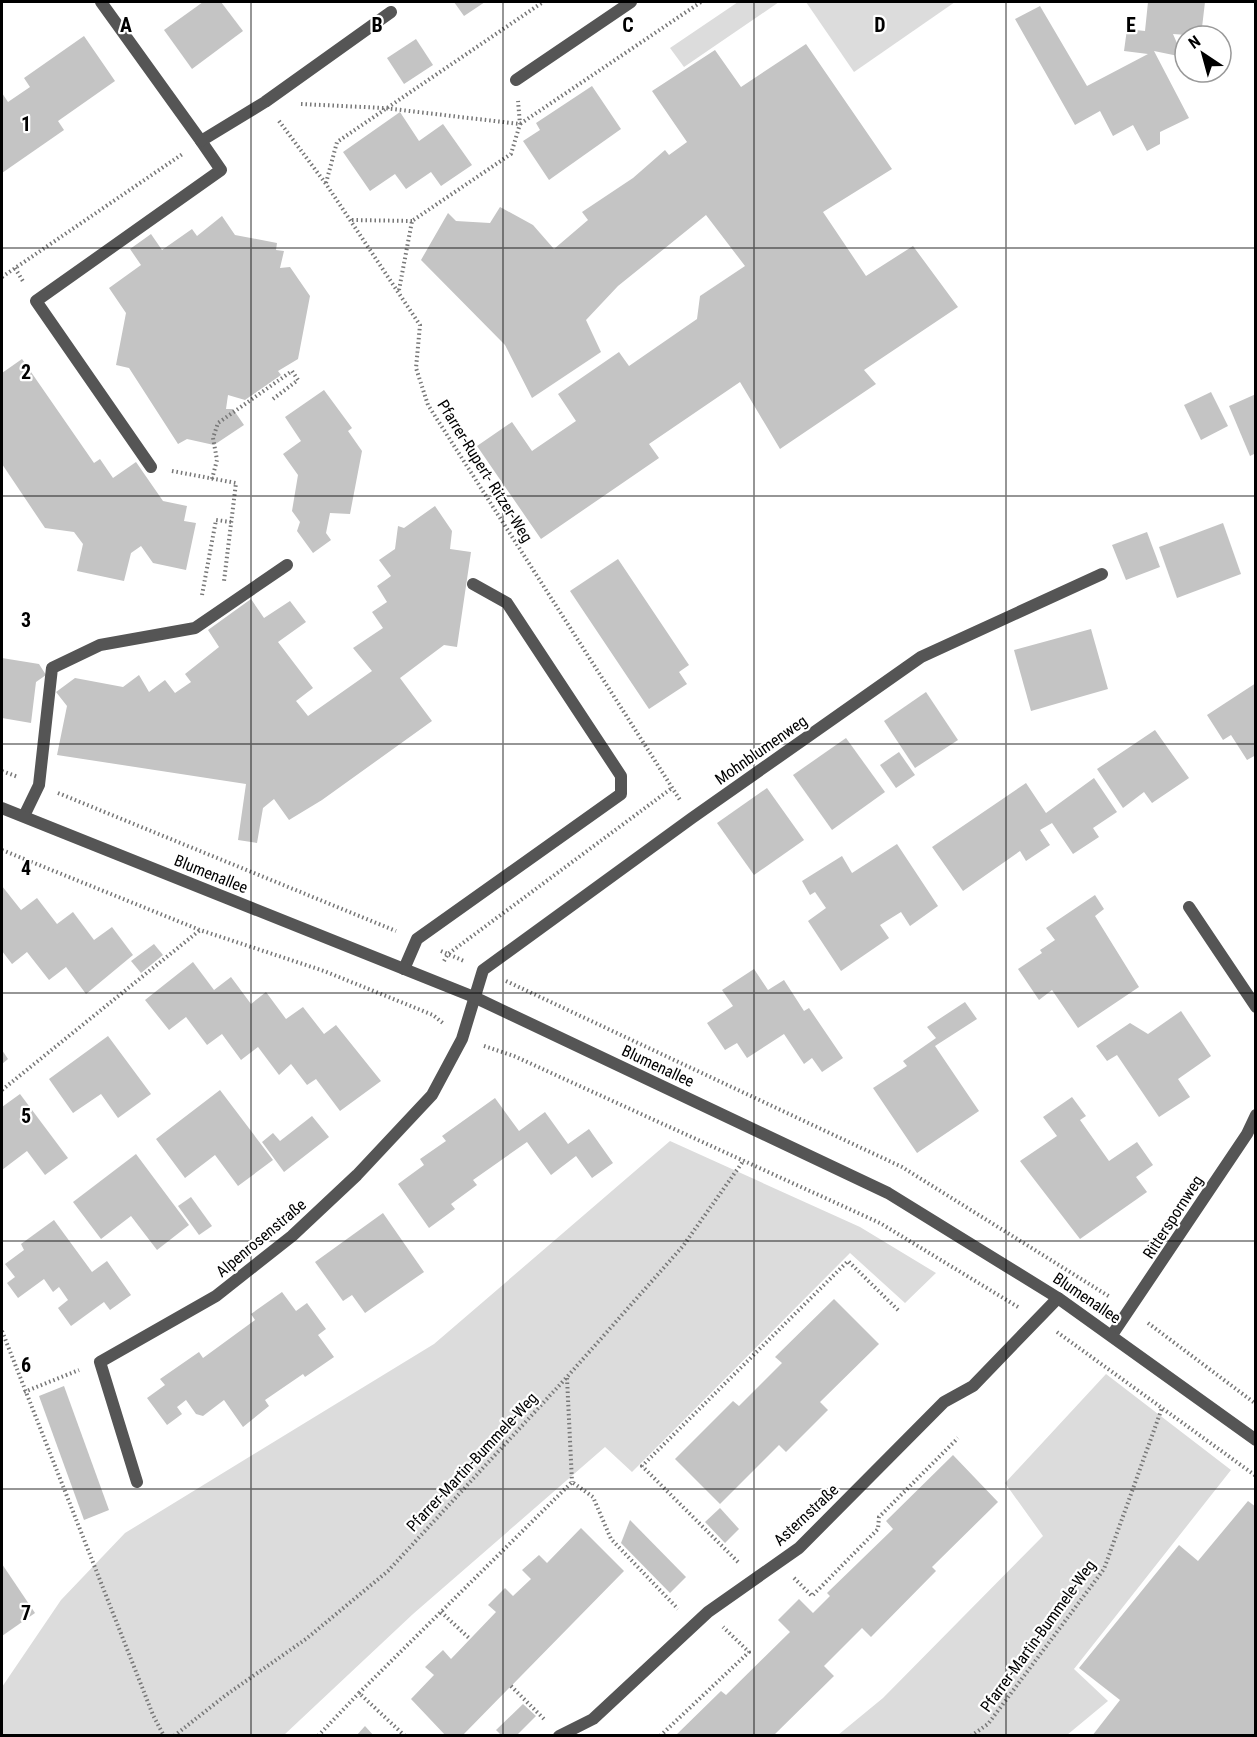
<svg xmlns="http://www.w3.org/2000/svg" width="1257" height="1737" viewBox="0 0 1257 1737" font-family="'Roboto Condensed',sans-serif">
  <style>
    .green { fill: #dcdcdc }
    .building { fill: #c4c4c4 }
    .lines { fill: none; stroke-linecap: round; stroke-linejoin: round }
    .path { stroke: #777; stroke-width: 4; stroke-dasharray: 1.5 3; stroke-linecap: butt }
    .service { stroke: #555; stroke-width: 12 }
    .minor { stroke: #555; stroke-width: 12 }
    .tertiary { stroke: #555; stroke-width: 12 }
    .grid { fill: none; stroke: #000; stroke-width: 1.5; stroke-opacity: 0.55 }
    .labels { text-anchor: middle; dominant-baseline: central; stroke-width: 4.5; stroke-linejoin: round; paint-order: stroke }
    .street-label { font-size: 16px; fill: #000; stroke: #fff }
    .grid-label { font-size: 20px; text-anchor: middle; font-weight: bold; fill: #000; stroke: #fff; stroke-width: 4.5; stroke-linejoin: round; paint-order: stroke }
  </style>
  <rect width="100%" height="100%" fill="#fff"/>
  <g class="green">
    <path d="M738 2H779L684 67 670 48Z"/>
    <path d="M806 2H955L854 72Z"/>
    <path d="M670 1141 860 1227 936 1273 905 1303 850 1253 632 1472 605 1447 413 1614 284 1735H2V1687L61 1600 125 1533 434 1344Z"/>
    <path d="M1106 1374 1231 1470 1074 1669 1108 1701 1067 1735H838L883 1698 1043 1536 1005 1483Z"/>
  </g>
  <g class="building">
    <path d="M203 2H221L243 31 192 69 164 30Z"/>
    <path d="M454 2H485L464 16Z"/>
    <path d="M1148 2H1205L1201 36 1173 34 1183 57 1154 51 1189 118 1160 132V144L1147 151 1133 125 1113 136 1100 111 1075 125 1015 19 1040 6 1087 86 1148 54 1124 51 1127 29 1145 31Z"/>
    <path d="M84 36 115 81 58 121 64 130 2 173V93L8 102 30 87 24 78Z"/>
    <path d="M416 39 433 65 404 84 387 58Z"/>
    <path d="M806 44 892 169 823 212 866 276 913 246 958 307 864 370 876 384 780 449 740 382 649 444 659 458 541 539 477 446 512 422 532 451 576 421 558 394 619 352 629 366 697 319 700 296 745 266 706 215 618 286 586 320 601 352 532 398 505 345 421 260 448 213 456 221 490 223 500 207 533 225 554 249 588 220 582 212 633 178 665 150 669 155 687 142 652 91 715 50 741 87Z"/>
    <path d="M592 86 621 129 549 180 523 141 540 130 536 123Z"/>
    <path d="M400 112 419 141 443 124 472 165 441 186 431 172 406 189 395 174 370 191 343 152Z"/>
    <path d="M222 216 235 235 277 243 276 250 284 251 280 268 290 267 310 296 298 359 278 371 281 375 245 400 228 395 226 409H233L244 425 214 445 187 439 178 444 129 368 116 365 126 313 109 288 141 265 130 249 151 234 162 250 192 229 197 236Z"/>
    <path d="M22 359 94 463 100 459 113 478 136 462 163 501 187 506 184 521 196 523 186 570 153 563 141 546 131 553 124 581 77 571 83 544 74 532 45 528 2 464V373Z"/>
    <path d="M324 390 352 428 348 431 362 451 350 514 330 513 326 533 331 540 313 553 297 531 300 522 292 511 298 475 283 454 301 441 285 417Z"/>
    <path d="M1211 392 1228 426 1201 440 1184 405Z"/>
    <path d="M1256 394V453L1250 456 1229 406Z"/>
    <path d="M435 506 452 531 450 549 471 552 457 647 444 645 400 678 432 721 322 800 289 820 274 799 263 808 257 843 238 840 246 784 57 755 67 706 56 692 75 678 123 687 139 675 149 692 165 680 175 693 191 682 185 674 219 647 208 630 251 599 264 618 290 601 306 622 278 642 313 688 296 701 308 716 372 671 353 648 383 628 372 612 387 602 377 586 391 576 379 560 395 549 398 526 404 528Z"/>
    <path d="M1223 523 1241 574 1177 598 1159 547Z"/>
    <path d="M1147 532 1160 567 1126 580 1112 545Z"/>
    <path d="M618 559 689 665 679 672 687 684 649 709 570 591Z"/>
    <path d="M1091 629 1108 689 1031 711 1014 650Z"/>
    <path d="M2 658 39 664 46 675 36 682 31 723 2 718Z"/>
    <path d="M1256 683V755L1247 760 1231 735 1223 740 1207 715Z"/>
    <path d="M926 692 958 740 915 768 884 721Z"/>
    <path d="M1155 730 1189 778 1152 803 1144 792 1123 808 1097 769Z"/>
    <path d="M846 738 885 792 832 830 793 775Z"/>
    <path d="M899 752 915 775 896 788 880 765Z"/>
    <path d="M1094 778 1117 812 1093 828 1099 837 1073 854 1052 823 1040 830 1050 845 1026 861 1020 851 963 891 932 847 1026 783 1046 813Z"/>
    <path d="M767 788 804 840 754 875 717 823Z"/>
    <path d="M897 844 938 906 910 926 901 912 880 925 889 938 841 971 808 921 826 908 815 892 810 895 802 881 842 856 852 873Z"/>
    <path d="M2 886 21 910 37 898 57 924 73 912 94 940 112 927 133 955 86 994 66 967 49 980 27 952 12 964 2 951Z"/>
    <path d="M1095 895 1104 909 1095 916 1139 987 1078 1028 1052 990 1039 1000 1018 969 1042 953 1040 950 1055 940 1046 928Z"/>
    <path d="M154 944 163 955 141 973 131 961Z"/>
    <path d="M193 962 214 990 231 977 251 1004 266 992 286 1019 303 1007 324 1034 336 1025 381 1081 340 1111 316 1079 307 1085 291 1064 279 1075 258 1047 241 1060 222 1034 207 1045 186 1017 169 1030 145 1000Z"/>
    <path d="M754 969 768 990 784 980 804 1011 809 1008 843 1058 822 1072 812 1058 804 1064 784 1034 747 1058 737 1043 725 1050 707 1023 733 1006 722 990Z"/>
    <path d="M965 1002 977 1019 935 1046 979 1111 917 1153 873 1088 907 1066 903 1061 936 1038 927 1027Z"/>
    <path d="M1181 1011 1211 1056 1178 1079 1190 1097 1159 1117 1117 1055 1107 1061 1096 1046 1130 1023 1148 1034Z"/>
    <path d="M108 1036 151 1094 118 1118 101 1094 73 1113 49 1079Z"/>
    <path d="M2 1050 8 1059 2 1064Z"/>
    <path d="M220 1090 273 1160 238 1186 215 1155 185 1178 156 1139Z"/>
    <path d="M20 1094 68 1158 45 1175 27 1151 2 1170V1107Z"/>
    <path d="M1072 1097 1086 1116 1080 1120 1109 1161 1137 1142 1153 1165 1136 1177 1147 1192 1080 1239 1020 1161 1057 1136 1043 1117Z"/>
    <path d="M495 1098 519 1131 545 1112 568 1144 589 1129 613 1163 592 1178 576 1156 551 1175 527 1142 473 1180 477 1185 451 1204 455 1209 429 1228 398 1184 424 1165 420 1159 446 1141 442 1136Z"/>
    <path d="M312 1116 329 1137 284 1172 262 1142 273 1133 280 1141Z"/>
    <path d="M136 1154 189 1225 157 1250 131 1216 101 1239 73 1202Z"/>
    <path d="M191 1197 212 1226 199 1235 178 1206Z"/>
    <path d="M383 1213 424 1272 365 1313 352 1295 343 1301 315 1262Z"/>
    <path d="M54 1220 92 1272 107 1261 131 1295 110 1310 104 1302 71 1326 58 1308 68 1300 59 1287 53 1292 44 1279 18 1298 7 1283 15 1277 5 1264 24 1250 21 1244Z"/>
    <path d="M282 1292 296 1311 307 1303 326 1329 318 1335 334 1357 305 1377 303 1374 265 1400 269 1406 243 1427 224 1400 203 1416 196 1414 186 1400 177 1407 182 1414 167 1425 147 1398 165 1385 160 1379 199 1352 203 1358 255 1320 251 1314Z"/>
    <path d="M834 1299 879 1344 820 1402 828 1410 786 1452 779 1445 720 1504 675 1459 733 1401 739 1406 782 1363 775 1357Z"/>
    <path d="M64 1386 109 1510 84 1520 39 1396Z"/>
    <path d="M953 1455 998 1502 932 1567 936 1571 871 1637 862 1628 824 1666 834 1676 773 1736H675L721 1691 726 1695 790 1632 778 1620 799 1599 813 1613 830 1596 827 1593 893 1529 886 1521Z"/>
    <path d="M1248 1501 1256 1507V1736H1092L1120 1700 1079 1668 1179 1545 1198 1561Z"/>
    <path d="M720 1508 739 1529 725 1543 705 1522Z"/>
    <path d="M630 1520 686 1577 670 1593 621 1543Z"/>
    <path d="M581 1528 624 1571 462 1736H446L411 1699 434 1675 425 1667 443 1650 451 1659 496 1612 488 1605 505 1588 513 1596 531 1579 522 1570 539 1555 547 1563Z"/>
    <path d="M2 1564 35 1613 2 1636Z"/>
    <path d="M523 1704 536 1716 516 1736H502L496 1730Z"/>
    <path d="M365 1726 374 1736H356Z"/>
  </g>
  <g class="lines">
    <g class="path">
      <path d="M301 104 384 108 520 124 701 2"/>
      <path d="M279 121 326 184 420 325 416 368 428 405 680 800"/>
      <path d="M326 183 337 142 543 2"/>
      <path d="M352 220 412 221"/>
      <path d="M15 268 24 283"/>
      <path d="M2 277 184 153"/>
      <path d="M399 290 412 221 511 154 520 124 518 101"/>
      <path d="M172 471 236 483 224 581"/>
      <path d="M212 479 217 460 213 438 218 423 292 371 298 380 273 399"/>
      <path d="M202 595 216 520 231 522"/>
      <path d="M2 771 18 777"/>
      <path d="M58 793 396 931"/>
      <path d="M2 850 200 930 324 971 433 1015 444 1024"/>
      <path d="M441 951 464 961"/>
      <path d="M444 961 448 954 672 788"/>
      <path d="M506 981 902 1167 1110 1297"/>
      <path d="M484 1046 514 1056 880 1223 1018 1307"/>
      <path d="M2 1090 200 930"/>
      <path d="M1148 1323 1256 1404"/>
      <path d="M2 1331 153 1715 164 1736"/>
      <path d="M1057 1332 1256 1476"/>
      <path d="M567 1378 572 1482"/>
      <path d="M24 1392 79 1370"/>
      <path d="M738 1562 642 1466 848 1261 899 1311"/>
      <path d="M794 1578 812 1596 878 1529 879 1517 958 1438"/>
      <path d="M441 1612 470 1639"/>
      <path d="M511 1686 545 1720"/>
      <path d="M174 1736 226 1695 306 1639 388 1571 567 1377 683 1246 744 1160"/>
      <path d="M318 1736 359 1693"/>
      <path d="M405 1736 359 1693 572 1482 593 1497 611 1539 678 1609"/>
      <path d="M660 1736 749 1652 723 1627"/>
      <path d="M971 1736 988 1724 1104 1569 1162 1408"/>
    </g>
    <g class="service">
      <path d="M516 80 631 2"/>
      <path d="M151 467 36 301 221 170 201 141 265 102 391 12"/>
      <path d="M24 816 39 785 52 668 100 645 195 628 287 565"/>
      <path d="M404 969 417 939 621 794V776L507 603 473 584"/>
    </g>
    <g class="minor">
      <path d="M101 2 201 141"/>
      <path d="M1189 907 1256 1007"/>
      <path d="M1112 1335 1247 1134 1256 1115"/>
      <path d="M137 1482 100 1362 216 1296 292 1236 357 1175 432 1095 462 1039 483 970 692 818 921 657 1102 574"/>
      <path d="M559 1736 593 1719 708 1612 799 1548 944 1402 973 1386 1058 1298"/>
    </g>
    <path class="tertiary" d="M2 808 474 997 888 1193 1058 1298 1256 1440"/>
  </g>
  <path class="grid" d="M251 2V1736M503 2V1736M754 2V1736M1006 2V1736M2 248H1256M2 496H1256M2 744H1256M2 993H1256M2 1241H1256M2 1489H1256"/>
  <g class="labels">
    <g class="street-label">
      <text transform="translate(485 471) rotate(58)">Pfarrer-Rupert- Ritzer-Weg</text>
      <text transform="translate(761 750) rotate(-35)">Mohnblumenweg</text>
      <text transform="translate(211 874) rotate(22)">Blumenallee</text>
      <text transform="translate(658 1066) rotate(25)">Blumenallee</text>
      <text transform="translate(1173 1217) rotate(-57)">Ritterspornweg</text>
      <text transform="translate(261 1238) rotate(-40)">Alpenrosenstraße</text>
      <text transform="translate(1087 1298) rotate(34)">Blumenallee</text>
      <text transform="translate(472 1462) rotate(-47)">Pfarrer-Martin-Bummele-Weg</text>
      <text transform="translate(806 1515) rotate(-43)">Asternstraße</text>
      <text transform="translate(1038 1636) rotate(-54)">Pfarrer-Martin-Bummele-Weg</text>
    </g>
  </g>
  <g class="grid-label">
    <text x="126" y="32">A</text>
    <text x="377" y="32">B</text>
    <text x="628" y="32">C</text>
    <text x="880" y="32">D</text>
    <text x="1131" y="32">E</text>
    <text x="26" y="131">1</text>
    <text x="26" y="379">2</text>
    <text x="26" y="627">3</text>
    <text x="26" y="875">4</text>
    <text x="26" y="1123">5</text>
    <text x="26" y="1372">6</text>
    <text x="26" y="1620">7</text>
  </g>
  <rect width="1257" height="1737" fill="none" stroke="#000000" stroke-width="6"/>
  <g transform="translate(1203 54) rotate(324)"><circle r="28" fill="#ffffff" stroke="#999999" stroke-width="1.5"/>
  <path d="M0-4.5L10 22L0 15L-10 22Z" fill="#000000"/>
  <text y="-9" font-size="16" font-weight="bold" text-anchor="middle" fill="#000000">N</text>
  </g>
</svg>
